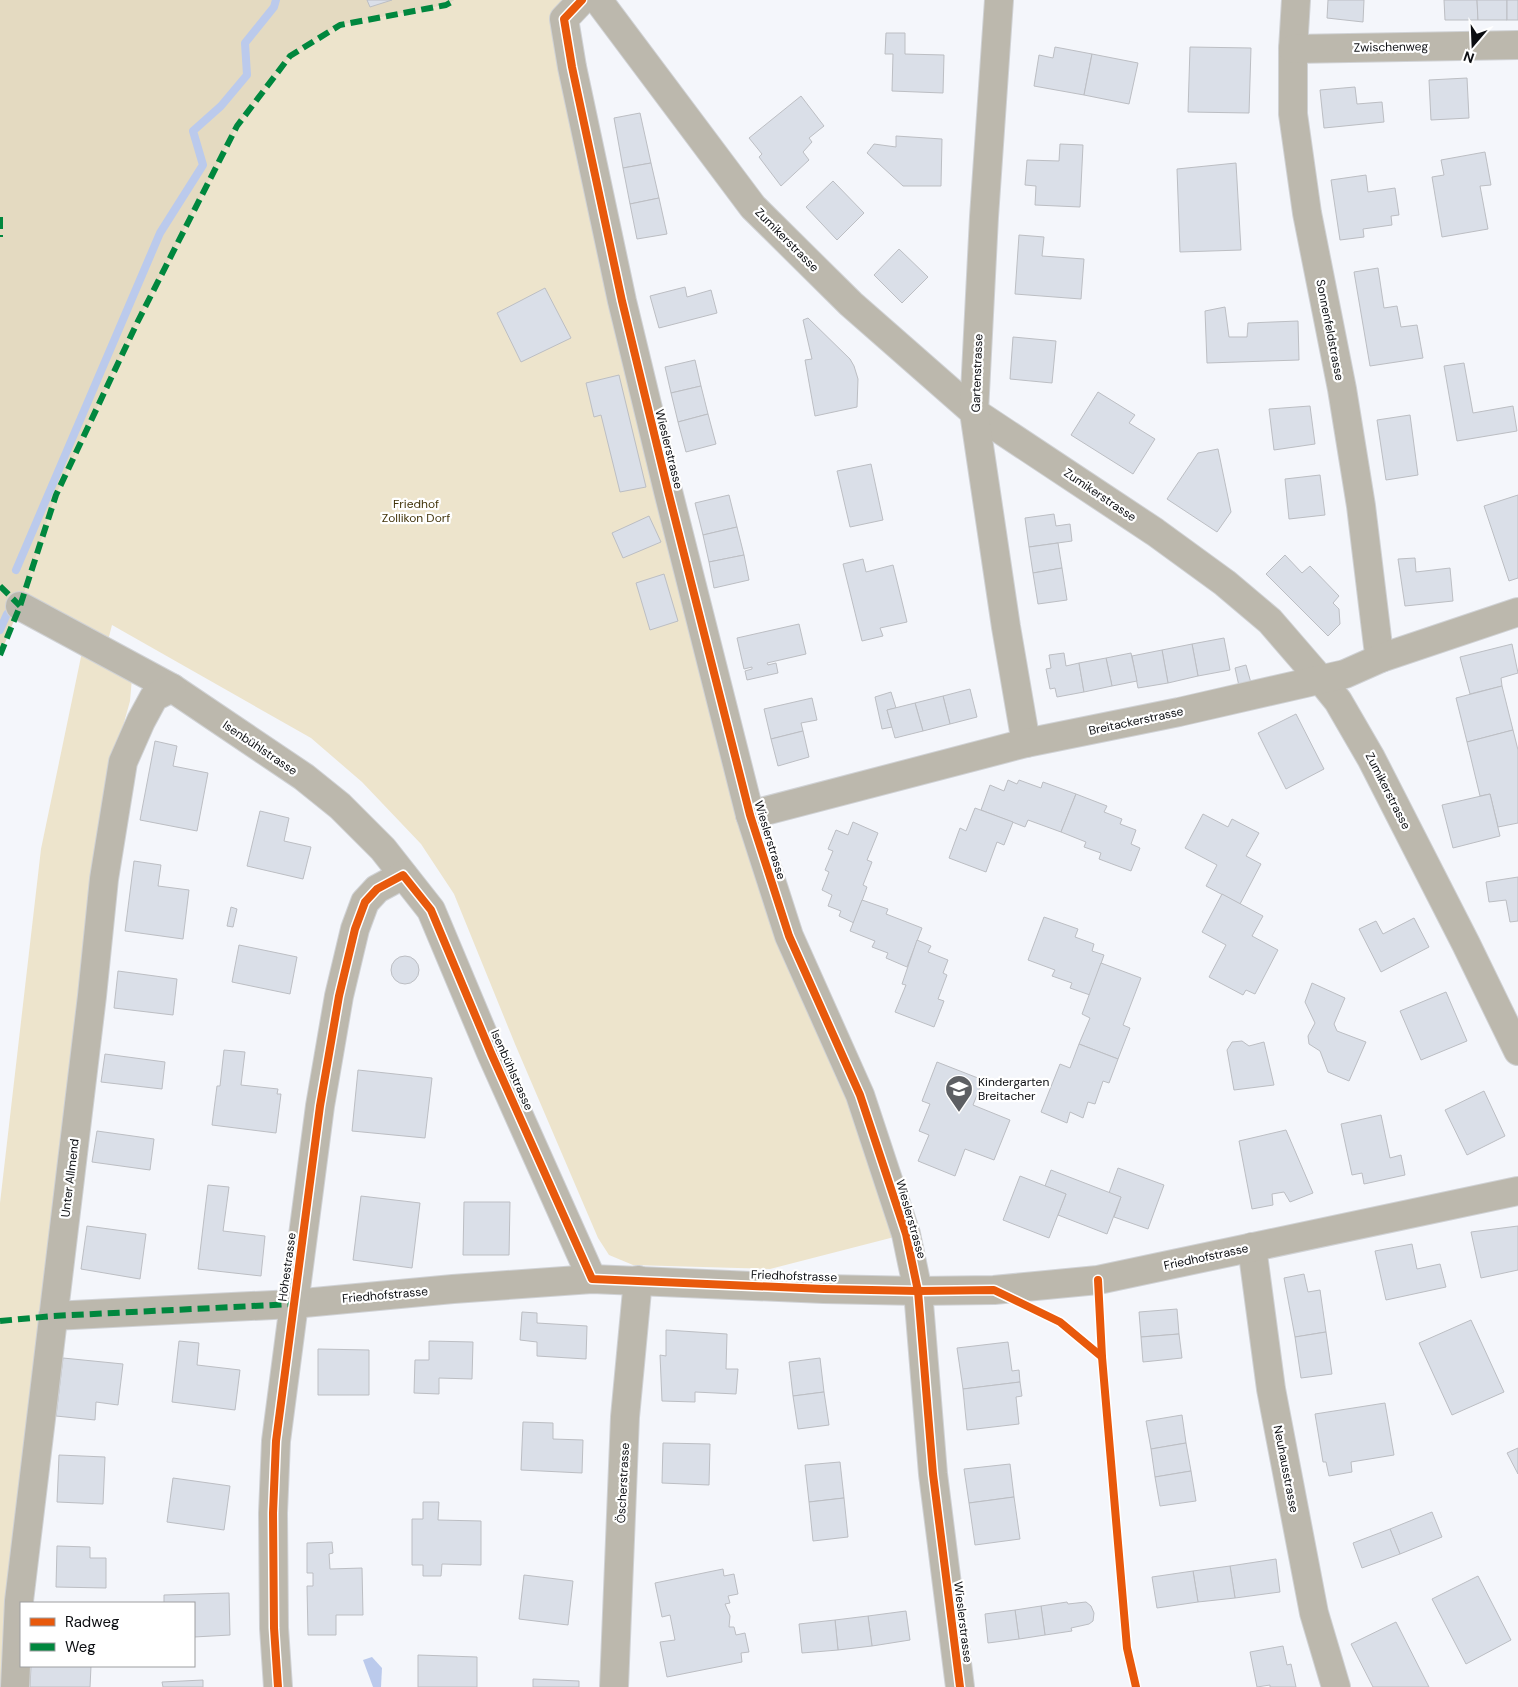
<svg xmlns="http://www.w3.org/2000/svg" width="1518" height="1687" viewBox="0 0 1518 1687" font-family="'DM Sans',sans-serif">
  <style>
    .green { fill: #ede4cc }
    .forest { fill: #e4dac1 }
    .water { fill: #bbcaec }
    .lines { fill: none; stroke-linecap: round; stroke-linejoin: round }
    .stream { stroke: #bbcaec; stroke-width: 8 }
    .building { fill: #dadfe8; stroke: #bcbec3 }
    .minor-casing { stroke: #d0d2d5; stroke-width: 30 }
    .minor { stroke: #bcb8ad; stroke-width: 28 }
    .quiet { stroke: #00873e; stroke-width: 6; stroke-dasharray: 12 6; stroke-linecap: butt }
    .cycleway-casing { stroke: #fff; stroke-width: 11 }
    .cycleway { stroke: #e8590c; stroke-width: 8 }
    .labels { text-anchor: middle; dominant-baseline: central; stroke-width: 4.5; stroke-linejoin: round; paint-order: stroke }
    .street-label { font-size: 12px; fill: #0b0d11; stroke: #fff }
    .park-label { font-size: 12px; fill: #403208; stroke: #fff }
    .poi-label { font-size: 12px; fill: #0b0d11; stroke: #fff; text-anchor: start }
  </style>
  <rect width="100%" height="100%" fill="#f4f6fb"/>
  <g class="green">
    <path d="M455 0H582L564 19 750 815 906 1234 770 1269 633 1265 609 1255 598 1238 515 1044 454 894 421 844 362 782 311 738 112 625 105 652 20 606 56 495 137 323 237 126 290 56 340 25 446 5Z"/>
    <path d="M82 652 132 678 130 701 105 791 3 1687H0V1203L41 849Z"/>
  </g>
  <path class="forest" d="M0 0H455L446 5 340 25 290 56 237 126 137 323 56 495 20 606 0 655Z"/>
  <path class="water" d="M372 1657 382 1668 381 1687H373L363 1660Z"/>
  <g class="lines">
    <g class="stream">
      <path d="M16 570 160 233 203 165 193 131 221 106 247 75 245 43 274 7 276 0"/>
      <path d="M0 630 7 614"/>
    </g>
  </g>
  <g class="building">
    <path d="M367 0H392L370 7Z"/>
    <path d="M1328 0H1364L1363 22 1327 18Z"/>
    <path d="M1444 0H1477L1478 20H1445Z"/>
    <path d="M1477 0H1507V20H1478Z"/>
    <rect x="1507" y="0" width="11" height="20"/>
    <path d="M886 33H905V54L944 55 943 93 892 91 893 54H885Z"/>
    <path d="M1055 47 1092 54 1084 95 1034 86 1039 55 1053 58Z"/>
    <path d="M1190 47 1251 48 1249 113 1188 112Z"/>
    <path d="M1092 54 1138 63 1129 104 1084 95Z"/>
    <path d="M1467 78 1469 118 1431 120 1429 80Z"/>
    <path d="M1355 87 1357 104 1382 102 1384 122 1324 128 1320 90Z"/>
    <path d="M801 96 824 126 809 138 812 142 803 152 809 160 781 186 759 157 762 154 749 138Z"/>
    <path d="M640 113 651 163 623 168 614 118Z"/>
    <path d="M896 136 942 139 941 186H903L867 153 874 144 896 147Z"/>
    <path d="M1060 144 1083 145 1080 207 1035 205 1036 186 1025 185 1027 160 1059 161Z"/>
    <path d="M1485 152 1491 185 1480 186 1488 229 1442 237 1432 177 1444 175 1441 160Z"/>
    <path d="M651 163 659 198 630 204 623 168Z"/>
    <path d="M1236 163 1241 250 1180 252 1177 169Z"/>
    <path d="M1366 175 1368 192 1395 188 1399 215 1391 216 1392 225 1363 229 1364 237 1340 240 1331 180Z"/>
    <path d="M833 181 864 213 837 240 806 207Z"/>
    <path d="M659 198 667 234 637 239 630 204Z"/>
    <path d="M1019 235 1044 237 1042 256 1084 259 1081 299 1015 294Z"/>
    <path d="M899 249 928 277 902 303 874 275Z"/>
    <path d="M1378 268 1384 308 1397 306 1401 327 1417 325 1423 358 1370 366 1354 272Z"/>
    <path d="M685 287 687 297 711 290 717 313 659 328 650 296Z"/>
    <path d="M545 288 571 338 521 362 497 313Z"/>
    <path d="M1225 307 1229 337H1247L1248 323 1298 321 1299 360 1207 363 1205 311Z"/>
    <path d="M808 318 850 359 854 366 858 379 857 407 815 416 805 360 812 359 803 320Z"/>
    <path d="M1013 337 1056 341 1052 383 1010 379Z"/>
    <path d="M695 360 701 386 671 393 665 367Z"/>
    <path d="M1464 363 1473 413 1513 406 1517 431 1457 441 1444 366Z"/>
    <path d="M619 375 646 487 620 492 601 415 594 417 586 383Z"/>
    <path d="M701 386 708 414 678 422 671 393Z"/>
    <path d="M1098 392 1135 415 1129 423 1155 439 1133 474 1071 435Z"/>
    <path d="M1310 406 1315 444 1274 450 1269 409Z"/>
    <path d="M708 414 716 444 686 452 678 422Z"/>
    <path d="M1410 415 1418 475 1386 480 1377 420Z"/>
    <path d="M1218 449 1231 512 1217 532 1167 499 1198 453Z"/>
    <path d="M871 464 883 520 850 527 837 471Z"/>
    <path d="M1320 475 1325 515 1289 519 1285 479Z"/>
    <path d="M729 495 737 527 703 535 695 503Z"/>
    <path d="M1518 495V578L1509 581 1484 506Z"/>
    <path d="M1054 514 1056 526 1070 524 1072 541 1029 547 1025 518Z"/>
    <path d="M649 516 661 542 623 558 612 533Z"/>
    <path d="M737 527 744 555 709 562 703 535Z"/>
    <path d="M1058 543 1062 568 1033 573 1029 547Z"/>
    <path d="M744 555 749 580 714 588 709 562Z"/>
    <path d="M1285 555 1302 573 1310 566 1339 596 1333 603 1339 609 1340 624 1328 636 1266 574Z"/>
    <path d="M1415 558 1416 572 1450 568 1453 601 1405 606 1398 559Z"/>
    <path d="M863 559 866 572 893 565 907 622 880 628 883 636 862 641 843 564Z"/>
    <path d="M1062 568 1067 600 1038 604 1033 573Z"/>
    <path d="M664 574 678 621 650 630 636 583Z"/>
    <path d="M799 624 806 654 767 663 768 665 776 663 778 673 747 680 745 671 752 669V667L744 669 737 638Z"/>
    <path d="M1224 638 1230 670 1198 676 1192 644Z"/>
    <path d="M1192 644 1198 676 1168 683 1162 650Z"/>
    <path d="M1512 644 1518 673 1501 678 1502 686 1470 694 1460 657Z"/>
    <path d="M1162 650 1168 683 1138 688 1132 656Z"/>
    <path d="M1064 653 1066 666 1079 663 1084 692 1057 697 1055 688 1050 689 1046 669 1051 668 1049 655Z"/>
    <path d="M1131 653 1137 681 1112 686 1106 658Z"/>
    <path d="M1106 658 1112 686 1084 692 1079 663Z"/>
    <path d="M1246 665 1251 683 1239 686 1235 668Z"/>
    <path d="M1502 686 1513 730 1467 742 1456 698Z"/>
    <path d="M970 689 977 717 950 724 943 696Z"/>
    <path d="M891 692 896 708 887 710 892 727 882 729 875 697Z"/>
    <path d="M943 696 950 724 923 731 915 703Z"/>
    <path d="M812 698 817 720 801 723 803 731 771 739 764 709Z"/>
    <path d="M915 703 923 731 895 738 887 710Z"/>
    <path d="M1296 714 1324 769 1286 789 1258 733Z"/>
    <path d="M1513 730 1518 750V823L1498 827 1490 794 1480 796 1467 742Z"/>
    <path d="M803 731 809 757 778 766 771 739Z"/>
    <path d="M155 741 177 746 173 766 208 773 197 831 140 820Z"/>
    <path d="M1008 780 1017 784 1019 780 1041 788 1043 782 1076 794 1061 832 1028 820 1025 827 981 810 990 785 1004 791Z"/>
    <path d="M1076 794 1107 806 1104 812 1122 819 1120 824 1136 830 1131 844 1140 848 1131 871 1099 859 1101 853 1084 847 1086 842 1061 832Z"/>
    <path d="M1490 794 1500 836 1453 848 1442 805Z"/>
    <path d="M975 808 1013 822 1004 845 997 842 986 872 949 858 960 828 966 831Z"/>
    <path d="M260 811 289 818 284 841 311 847 303 879 247 866Z"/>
    <path d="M1203 814 1228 827 1232 819 1259 833 1246 856 1261 864 1240 904 1206 886 1217 865 1185 848Z"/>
    <path d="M853 822 878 833 867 860 872 862 863 885 867 887 854 923 839 916 841 911 828 906 832 895 822 890 829 872 825 870 833 851 828 849 836 830 848 835Z"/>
    <path d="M134 861 161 865 158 886 189 890 183 939 125 931Z"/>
    <path d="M1518 877V921L1510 922 1506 900 1489 902 1486 882Z"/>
    <path d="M1222 894 1263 916 1252 936 1278 950 1255 994 1246 990 1243 995 1209 977 1226 945 1202 932Z"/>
    <path d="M862 900 888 909 886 914 922 928 907 967 886 958 888 953 872 947 875 941 850 931Z"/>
    <path d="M231 907 237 909 233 927 227 926Z"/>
    <path d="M1044 917 1078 929 1075 937 1094 944 1092 951 1104 955 1090 995 1070 988 1072 983 1052 976 1055 970 1028 960Z"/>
    <path d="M1414 918 1429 947 1381 972 1359 929 1376 921 1383 934Z"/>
    <path d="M917 940 931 946 928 952 948 960 943 973 947 975 938 999 944 1001 934 1027 895 1012 906 985 902 984Z"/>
    <path d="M239 945 297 957 290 994 232 982Z"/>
    <circle cx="405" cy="970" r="14"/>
    <path d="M1101 963 1141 978 1123 1025 1130 1028 1118 1059 1079 1044 1090 1018 1082 1014Z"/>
    <path d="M118 971 177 979 173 1015 114 1008Z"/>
    <path d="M1312 983 1345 998 1334 1024 1337 1031 1366 1042 1349 1081 1328 1072 1320 1051 1309 1044 1308 1036 1315 1023 1305 1002Z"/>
    <path d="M1446 992 1467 1041 1421 1060 1400 1011Z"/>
    <path d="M1242 1041 1249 1046 1264 1042 1274 1085 1234 1090 1227 1050 1232 1042Z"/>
    <path d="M1079 1044 1118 1059 1109 1083 1103 1081 1095 1104 1088 1102 1083 1118 1070 1112 1067 1123 1041 1112 1060 1064 1070 1068Z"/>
    <path d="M224 1050 245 1052 241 1085 278 1089 277 1094H281L276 1133 212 1125 217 1086H220Z"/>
    <path d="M105 1054 165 1062 162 1089 101 1082Z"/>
    <path d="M937 1062 983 1080 973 1105 1010 1120 994 1160 965 1149 955 1176 918 1161 929 1135 919 1131 930 1104 922 1101Z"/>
    <path d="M358 1070 432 1078 425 1138 352 1131Z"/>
    <path d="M1484 1091 1505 1136 1467 1155 1445 1110Z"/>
    <path d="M1381 1115 1390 1158 1401 1155 1405 1175 1364 1184 1362 1173 1352 1175 1341 1124Z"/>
    <path d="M1286 1130 1313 1193 1290 1202 1284 1192 1272 1194 1273 1205 1252 1209 1239 1141Z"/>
    <path d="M97 1131 154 1139 150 1170 92 1162Z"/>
    <path d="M1118 1168 1164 1185 1148 1229 1114 1217 1121 1197 1109 1193Z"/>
    <path d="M1051 1170 1121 1197 1107 1234 1058 1215 1066 1194 1045 1186Z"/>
    <path d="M1020 1176 1066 1194 1049 1238 1003 1220Z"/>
    <path d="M208 1185 229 1187 223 1231 265 1236 261 1276 198 1269Z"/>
    <path d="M361 1196 420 1203 412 1268 353 1260Z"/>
    <path d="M464 1202H510L509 1255H463Z"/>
    <path d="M87 1226 146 1234 140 1279 81 1269Z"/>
    <path d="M1518 1226V1270L1481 1278 1471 1232Z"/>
    <path d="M1412 1244 1417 1269 1440 1264 1446 1287 1386 1300 1375 1251Z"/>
    <path d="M1304 1274 1308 1292 1320 1290 1326 1332 1295 1337 1284 1278Z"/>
    <path d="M1177 1309 1179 1334 1141 1337 1139 1312Z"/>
    <path d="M522 1312 537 1313V1323L587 1326 586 1359 537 1356V1342L520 1340Z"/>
    <path d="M1471 1320 1504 1392 1452 1415 1419 1343Z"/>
    <path d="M666 1330 727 1334 726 1369H738L736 1394 695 1392V1402L662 1401 660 1355 666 1356Z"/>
    <path d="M1326 1332 1332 1374 1301 1378 1295 1337Z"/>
    <path d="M1179 1334 1182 1358 1143 1362 1141 1337Z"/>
    <path d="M179 1341 199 1343 197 1365 240 1370 235 1410 172 1402Z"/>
    <path d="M429 1341 473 1342 472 1379 439 1378V1394L414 1393 415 1360H429Z"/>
    <path d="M1008 1342 1012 1371 1019 1370 1020 1382 963 1389 957 1348Z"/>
    <path d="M318 1349 369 1350V1395H318Z"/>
    <path d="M63 1358 123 1364 118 1405 96 1402 95 1420 56 1416Z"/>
    <path d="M820 1358 824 1392 793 1396 789 1362Z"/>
    <path d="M1020 1382 1022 1396 1016 1397 1019 1424 967 1430 963 1389Z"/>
    <path d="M824 1392 829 1425 798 1429 793 1396Z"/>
    <path d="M1385 1403 1394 1455 1351 1462 1352 1472 1329 1476 1326 1462H1323L1315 1414Z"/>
    <path d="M1182 1415 1186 1443 1151 1449 1146 1421Z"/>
    <path d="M523 1422 553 1423V1439L583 1440 582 1473 521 1470Z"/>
    <path d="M663 1443 710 1444 709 1485 662 1483Z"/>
    <path d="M1186 1443 1191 1471 1155 1477 1151 1449Z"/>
    <path d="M1518 1448V1474L1507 1453Z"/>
    <path d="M59 1455 105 1457 103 1504 57 1502Z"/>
    <path d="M840 1462 844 1498 809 1502 805 1465Z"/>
    <path d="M1010 1464 1014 1497 969 1503 964 1469Z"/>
    <path d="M1191 1471 1196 1501 1160 1506 1155 1477Z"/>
    <path d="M173 1478 230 1486 224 1530 167 1522Z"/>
    <path d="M1014 1497 1020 1539 975 1545 969 1503Z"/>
    <path d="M844 1498 848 1537 813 1541 809 1502Z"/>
    <path d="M423 1502H439L438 1520 481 1521V1565L442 1564 441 1576H423V1565H412V1519H423Z"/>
    <path d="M1432 1512 1442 1537 1400 1554 1390 1529Z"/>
    <path d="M1390 1529 1400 1554 1362 1568 1353 1543Z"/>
    <path d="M332 1542 333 1553 329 1554 330 1569 362 1568 363 1615H336V1635H308L307 1586H313V1573H307V1543Z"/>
    <path d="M57 1546 90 1547V1558H106V1588L56 1587Z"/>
    <path d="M1276 1559 1280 1592 1235 1598 1230 1566Z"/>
    <path d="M1230 1566 1235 1598 1198 1602 1193 1571Z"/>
    <path d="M723 1569 724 1576 734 1574 738 1594 728 1596 730 1603 725 1604 730 1616 729 1627H734L736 1635 745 1633 749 1652 741 1653 742 1662 667 1677 660 1642 675 1640 670 1615 662 1617 655 1583Z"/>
    <path d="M1193 1571 1198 1602 1157 1608 1152 1577Z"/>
    <path d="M524 1575 573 1581 568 1625 519 1619Z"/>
    <path d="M1478 1576 1511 1640 1466 1664 1432 1599Z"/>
    <path d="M229 1593 230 1635 194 1637V1603H164V1595Z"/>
    <path d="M1067 1602 1068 1604 1086 1602 1091 1606 1094 1613 1093 1621 1089 1624 1071 1628 1072 1631 1045 1635 1041 1606Z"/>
    <path d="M1041 1606 1045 1635 1019 1639 1015 1610Z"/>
    <path d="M1015 1610 1019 1639 988 1643 985 1614Z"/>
    <path d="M906 1611 910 1640 872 1646 868 1616Z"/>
    <path d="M868 1616 872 1646 838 1650 835 1620Z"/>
    <path d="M835 1620 838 1650 802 1653 799 1624Z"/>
    <path d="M1396 1622 1429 1687H1373L1351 1644Z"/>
    <path d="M1283 1646 1287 1665 1291 1664 1296 1687H1270V1685L1257 1687 1250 1652Z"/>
    <path d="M418 1655 477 1657V1687H418Z"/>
    <path d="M31 1666H91L90 1687H30Z"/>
    <path d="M533 1679 579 1681V1687H533Z"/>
    <path d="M203 1680V1687H163L162 1682Z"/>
  </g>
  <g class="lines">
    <defs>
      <g id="minor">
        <path d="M582 0 564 19 572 67 622 301 668 491 750 815 789 936 860 1095 906 1234 918 1291 933 1474 960 1687"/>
        <path d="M598 0 753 207 851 304 974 412 1155 532 1225 583 1270 621 1321 680 1338 701 1371 758 1466 944 1518 1051"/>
        <path d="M999 0 984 217 974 412 1006 627 1026 743"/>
        <path d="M1296 0 1293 49V114L1307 213 1342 389 1361 506 1378 646 1381 658"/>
        <path d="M1293 49 1518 45"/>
        <path d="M20 606 172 688 304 777 340 806 383 849 431 910 491 1053 592 1279"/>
        <path d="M750 815 1026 743 1179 712 1345 674 1381 658 1518 612"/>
        <path d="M1252 1247 1271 1389 1314 1613 1336 1687"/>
        <path d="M53 1316 293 1304 453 1289 592 1279 824 1289 918 1291 994 1290 1098 1280 1518 1191"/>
        <path d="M15 1687 19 1601 92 996 104 879 123 762 141 721 154 697 172 688"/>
        <path d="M278 1687 274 1628 273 1513 276 1441 320 1106 339 996 355 929 365 902 377 889 403 875"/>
        <path d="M614 1687 625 1417 638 1280"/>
      </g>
    </defs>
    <use href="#minor" class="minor-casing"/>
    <use href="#minor" class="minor"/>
    <g class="quiet">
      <path d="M0 217V237"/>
      <path d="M0 586 20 606"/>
      <path d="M0 655 20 606 56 495 137 323 237 126 290 56 340 25 446 5 455 0"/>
      <path d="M0 1321 53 1316 293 1304"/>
    </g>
    <defs>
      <g id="cycleway">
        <path d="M582 0 564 19 572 67 622 301 668 491 750 815 789 936 860 1095 906 1234 918 1291 933 1474 960 1687"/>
        <path d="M1098 1280 1102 1357"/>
        <path d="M278 1687 274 1628 273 1513 276 1441 320 1106 339 996 355 929 365 902 377 889 403 875 431 910 491 1053 592 1279 824 1289 918 1291 994 1290 1060 1322 1102 1357 1127 1648 1136 1687"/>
      </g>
    </defs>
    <use href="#cycleway" class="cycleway-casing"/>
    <use href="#cycleway" class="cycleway"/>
  </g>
  <defs>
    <symbol id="school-pin" viewBox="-11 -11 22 30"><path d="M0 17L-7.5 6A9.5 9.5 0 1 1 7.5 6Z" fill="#5d5f63" stroke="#fff"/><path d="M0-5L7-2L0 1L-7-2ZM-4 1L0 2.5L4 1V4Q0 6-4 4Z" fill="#fff"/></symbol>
  </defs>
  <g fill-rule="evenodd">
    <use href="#school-pin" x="943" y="1073" width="32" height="43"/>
  </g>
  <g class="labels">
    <g class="street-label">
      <text transform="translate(1391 47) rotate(-1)">Zwischenweg</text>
      <text transform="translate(787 240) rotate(45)">Zumikerstrasse</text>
      <text transform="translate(1330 330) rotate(79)">Sonnenfeldstrasse</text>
      <text transform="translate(977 373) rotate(-88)">Gartenstrasse</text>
      <text transform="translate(669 449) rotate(76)">Wieslerstrasse</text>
      <text transform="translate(1100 495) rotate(34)">Zumikerstrasse</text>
      <text transform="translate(1136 721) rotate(-12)">Breitackerstrasse</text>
      <text transform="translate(260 748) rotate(34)">Isenbühlstrasse</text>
      <text transform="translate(1388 791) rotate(63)">Zumikerstrasse</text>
      <text transform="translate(770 840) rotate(73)">Wieslerstrasse</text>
      <text transform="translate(512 1070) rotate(66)">Isenbühlstrasse</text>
      <text transform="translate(70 1178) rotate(-83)">Unter Allmend</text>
      <text transform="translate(911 1219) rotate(74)">Wieslerstrasse</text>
      <text transform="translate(1206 1257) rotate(-12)">Friedhofstrasse</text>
      <text transform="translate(287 1267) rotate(-82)">Höhestrasse</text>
      <text transform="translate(794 1276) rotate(2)">Friedhofstrasse</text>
      <text transform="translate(385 1295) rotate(-5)">Friedhofstrasse</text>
      <text transform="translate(1286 1469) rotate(79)">Neuhausstrasse</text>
      <text transform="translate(623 1483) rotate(-87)">Öscherstrasse</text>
      <text transform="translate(963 1622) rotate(83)">Wieslerstrasse</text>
    </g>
    <g class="park-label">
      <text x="416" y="504">Friedhof<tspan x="416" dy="14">Zollikon Dorf</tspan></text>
    </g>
    <g class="poi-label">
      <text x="978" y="1082">Kindergarten<tspan x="978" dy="14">Breitacher</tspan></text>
    </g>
  </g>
  <rect x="20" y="1602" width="175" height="65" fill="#ffffff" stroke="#9d9ea0"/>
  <rect x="30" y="1618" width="25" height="8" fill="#e8590c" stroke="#9d9ea0"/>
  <text x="65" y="1627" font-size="15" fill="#0b0d11">Radweg</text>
  <rect x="30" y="1643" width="25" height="8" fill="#00873e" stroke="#9d9ea0"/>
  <text x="65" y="1652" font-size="15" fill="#0b0d11">Weg</text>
  <g transform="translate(1473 45) rotate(199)" stroke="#ffffff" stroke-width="4" paint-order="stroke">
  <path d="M0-4L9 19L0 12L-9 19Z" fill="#0b0d11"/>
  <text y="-8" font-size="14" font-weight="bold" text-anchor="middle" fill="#0b0d11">N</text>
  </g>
</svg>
